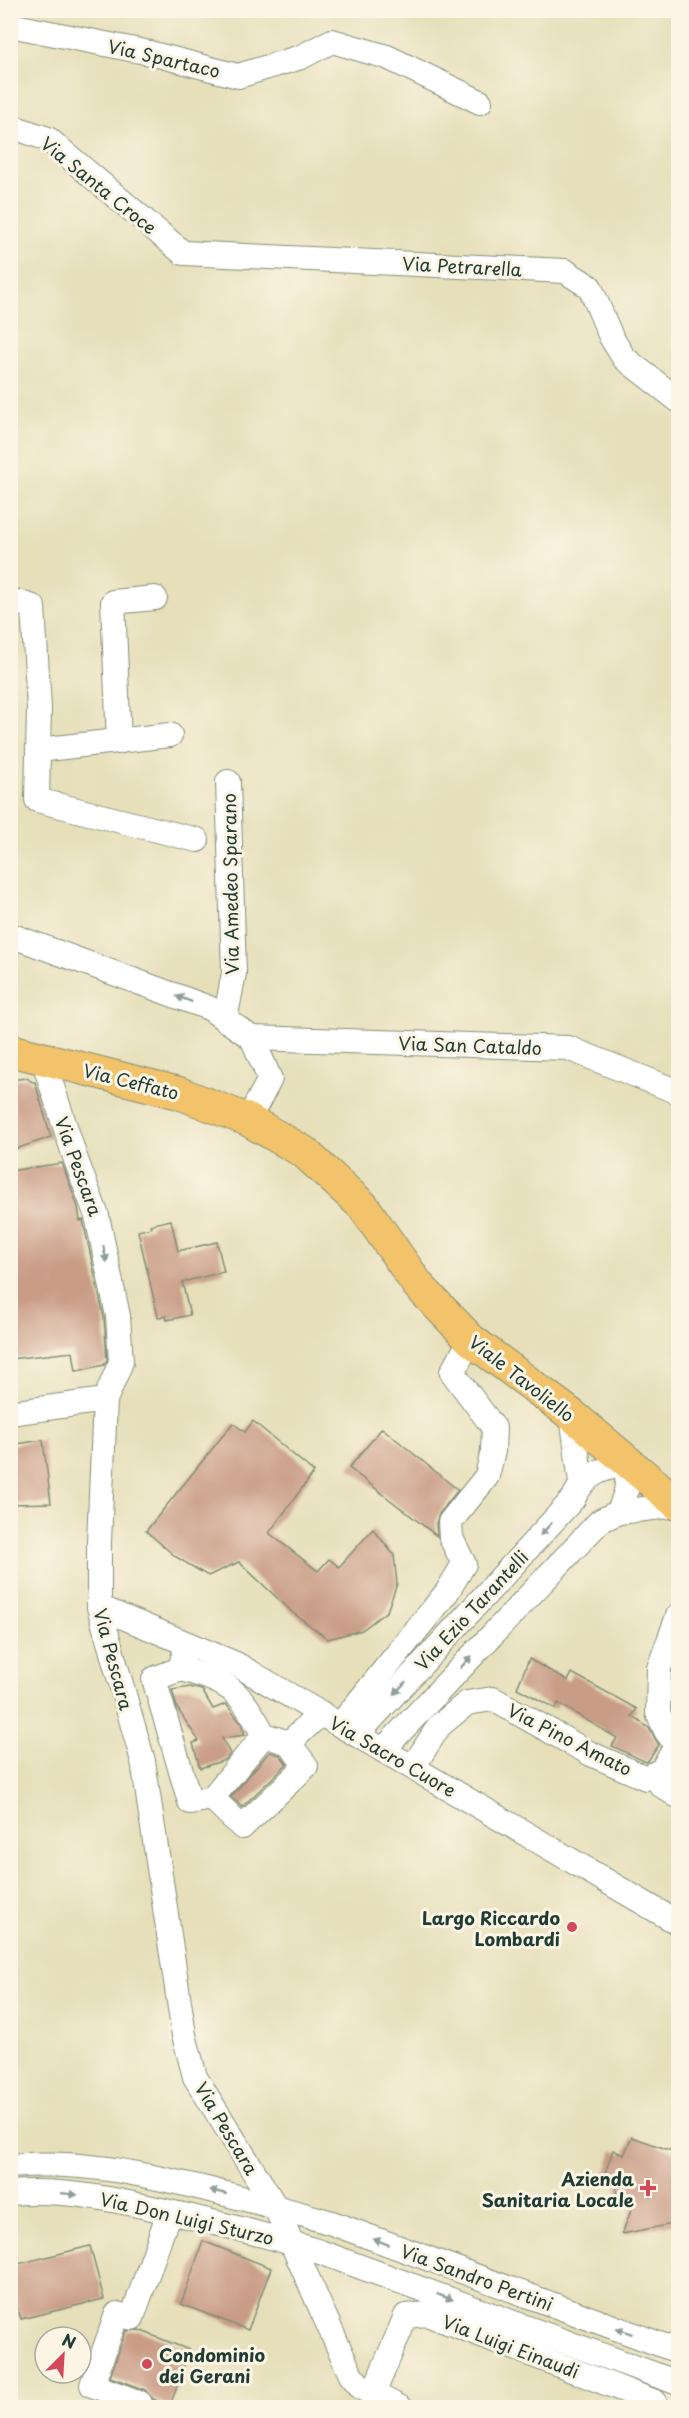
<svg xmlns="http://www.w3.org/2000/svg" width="689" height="2418" viewBox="0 0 689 2418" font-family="'Playpen Sans',sans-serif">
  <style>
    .building { fill: #c99c86 }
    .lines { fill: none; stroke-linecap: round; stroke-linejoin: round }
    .minor-casing { stroke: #828e77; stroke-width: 26 }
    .major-casing { stroke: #828e77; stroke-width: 34 }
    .minor { stroke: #fff; stroke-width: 24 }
    .major { stroke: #f2c36a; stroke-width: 32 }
    .oneway { fill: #8f9e9a }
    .poi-dot { fill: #d1495b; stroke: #fcf5e5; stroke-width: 2 }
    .labels { text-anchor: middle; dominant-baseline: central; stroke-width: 6; stroke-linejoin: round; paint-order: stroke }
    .street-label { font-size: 18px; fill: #1f3d34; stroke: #fcf5e5 }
    .poi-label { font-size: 18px; font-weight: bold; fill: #1f3d34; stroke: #fcf5e5; text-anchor: end }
  </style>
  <rect width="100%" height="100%" fill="#fcf5e5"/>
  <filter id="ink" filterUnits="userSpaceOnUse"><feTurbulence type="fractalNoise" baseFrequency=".0167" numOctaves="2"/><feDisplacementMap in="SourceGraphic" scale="12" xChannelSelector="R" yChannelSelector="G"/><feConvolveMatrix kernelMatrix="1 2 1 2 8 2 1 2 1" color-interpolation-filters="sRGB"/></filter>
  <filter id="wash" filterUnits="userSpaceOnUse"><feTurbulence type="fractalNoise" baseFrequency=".008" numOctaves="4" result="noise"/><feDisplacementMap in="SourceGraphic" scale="24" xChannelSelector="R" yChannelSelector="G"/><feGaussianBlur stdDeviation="1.35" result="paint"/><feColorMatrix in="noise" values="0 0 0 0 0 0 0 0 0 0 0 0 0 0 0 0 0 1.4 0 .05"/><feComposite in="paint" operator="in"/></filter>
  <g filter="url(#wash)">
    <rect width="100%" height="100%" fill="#e6dfba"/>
    <g id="blocks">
      <g class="building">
        <path d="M27 1078 32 1082H35L51 1137 10 1151V1080Z"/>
        <path d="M62 1163 78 1207 80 1221 83 1220 104 1318 107 1360 104 1365 76 1371 73 1352 10 1359V1171Z"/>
        <path d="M171 1220 178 1251 217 1242 224 1272 182 1282 190 1315 167 1320 166 1316 158 1317 138 1231 151 1228 150 1225Z"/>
        <path d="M253 1421 314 1472 269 1533 318 1571 329 1559 339 1567 373 1529 394 1555 397 1584 387 1611 362 1630 328 1639 292 1612 239 1562 208 1576 176 1557 146 1531 233 1423 245 1432Z"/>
        <path d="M382 1428 458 1490 439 1514 436 1523 437 1536 349 1468Z"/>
        <path d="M43 1440 51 1503 10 1504V1445Z"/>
        <path d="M529 1659 568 1681 572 1673 637 1709 632 1716 649 1728 659 1745 648 1761 646 1762 612 1746 617 1738 558 1703 556 1709 517 1688Z"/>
        <path d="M190 1687 202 1690 213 1709 226 1704 241 1723 245 1735 222 1738 230 1754 225 1760 200 1768 193 1743 199 1741 177 1708 172 1690Z"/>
        <path d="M269 1752 280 1755 287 1764 242 1807 231 1797Z"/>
        <path d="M632 2137 678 2153V2223L622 2234 635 2200 616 2196 617 2180 604 2176 613 2150 624 2155Z"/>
        <path d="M203 2241 271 2268 248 2330 181 2304Z"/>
        <path d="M90 2246 104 2299 21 2319 10 2283V2266Z"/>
        <path d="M139 2330 189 2350 170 2406 153 2399 145 2390 110 2377 126 2331Z"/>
      </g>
    </g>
  </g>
  <g filter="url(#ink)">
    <use href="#blocks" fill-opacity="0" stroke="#828e77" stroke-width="1.5"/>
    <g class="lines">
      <defs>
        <g id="minor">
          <path d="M10 25 150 53 238 76 301 57 332 41 387 57 480 102"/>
          <path d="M10 126 48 139 183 253 565 271 590 287 611 337 624 358 678 400"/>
          <path d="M10 600 33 607 39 708 37 800 197 840"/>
          <path d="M119 742 113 602 155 598"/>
          <path d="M38 750 170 735"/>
          <path d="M10 935 209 1008 252 1038"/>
          <path d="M225 1020 234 973 228 782"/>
          <path d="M252 1038 568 1048 678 1092"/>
          <path d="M43 1059 76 1160 97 1216 118 1316 121 1362 105 1400 99 1542V1607L143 1761 184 2035 195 2077 275 2206 351 2375 362 2388 401 2408"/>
          <path d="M248 1120 270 1079 252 1038"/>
          <path d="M10 1413 105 1400"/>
          <path d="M572 1415 581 1483"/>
          <path d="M99 1607 236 1664 678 1923"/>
          <path d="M180 1669C230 1681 240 1691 264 1735L289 1743 306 1766 242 1827 212 1798 190 1802 154 1679 180 1669 187 1644"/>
          <path d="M340 1725 447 1592 464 1564 451 1538 450 1522 487 1476 493 1451 494 1428 452 1372 471 1340"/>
          <path d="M357 1735 573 1499C586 1472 602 1469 629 1463L626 1492 619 1512"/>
          <path d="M289 1743 321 1713"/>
          <path d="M383 1750 600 1521 619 1512 678 1505"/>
          <path d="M413 1767 439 1726 467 1703 493 1699 591 1754 646 1778 662 1770 677 1745 666 1731 658 1713 659 1668 678 1616"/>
          <path d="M662 1770 661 1785 676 1795 678 1793"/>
          <path d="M212 1798 264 1735"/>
          <path d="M10 2166C76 2160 134 2172 198 2187 243 2198 287 2210 332 2223L678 2351"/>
          <path d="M10 2193C69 2188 126 2202 183 2215 229 2226 275 2237 320 2252L678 2383"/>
          <path d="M373 2394 406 2316 427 2314 655 2402 657 2408"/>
          <path d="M140 2403 92 2385 117 2314 132 2318 169 2212"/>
        </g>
        <path id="major" d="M10 1050 179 1093 248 1120 304 1152 363 1206 418 1285 471 1340 572 1415 678 1504"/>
      </defs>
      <use href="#minor" class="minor-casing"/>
      <use href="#major" class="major-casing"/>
      <use href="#minor" class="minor"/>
      <use href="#major" class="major"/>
    </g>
    <defs><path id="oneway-solid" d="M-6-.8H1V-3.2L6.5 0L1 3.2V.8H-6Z" transform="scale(1.5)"/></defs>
    <g class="oneway">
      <use href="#oneway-solid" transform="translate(184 999) rotate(-160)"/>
      <use href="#oneway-solid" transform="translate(105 1254) rotate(78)"/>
      <use href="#oneway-solid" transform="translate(546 1529) rotate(133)"/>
      <use href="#oneway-solid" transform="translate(466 1662) rotate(-46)"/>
      <use href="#oneway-solid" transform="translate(400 1688) rotate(133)"/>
      <use href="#oneway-solid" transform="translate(218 2192) rotate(-167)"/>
      <use href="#oneway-solid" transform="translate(69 2194) rotate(6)"/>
      <use href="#oneway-solid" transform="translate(381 2242) rotate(-160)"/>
      <use href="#oneway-solid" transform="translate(445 2297) rotate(20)"/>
      <use href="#oneway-solid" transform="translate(624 2331) rotate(-160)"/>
    </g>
  </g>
  <g class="poi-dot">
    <circle cx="572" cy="1927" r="6"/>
    <path d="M645 2179h6v6h6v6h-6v6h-6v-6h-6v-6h6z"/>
    <circle cx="147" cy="2364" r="6"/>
  </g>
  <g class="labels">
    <g class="street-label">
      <text transform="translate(164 58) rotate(13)">Via Spartaco</text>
      <text transform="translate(99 185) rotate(39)">Via Santa Croce</text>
      <text transform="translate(462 266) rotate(3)">Via Petrarella</text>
      <text transform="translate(230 884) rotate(-91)">Via Amedeo Sparano</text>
      <text transform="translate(470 1045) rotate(2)">Via San Cataldo</text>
      <text transform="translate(131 1081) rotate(14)">Via Ceffato</text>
      <text transform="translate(79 1166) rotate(70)">Via Pescara</text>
      <text transform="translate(522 1378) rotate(38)">Viale Tavoliello</text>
      <text transform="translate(471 1610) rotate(-47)">Via Ezio Tarantelli</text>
      <text transform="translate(114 1659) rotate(75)">Via Pescara</text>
      <text transform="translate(570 1739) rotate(27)">Via Pino Amato</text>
      <text transform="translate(393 1756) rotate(30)">Via Sacro Cuore</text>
      <text transform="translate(227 2128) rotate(59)">Via Pescara</text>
      <text transform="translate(187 2218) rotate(13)">Via Don Luigi Sturzo</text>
      <text transform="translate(477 2277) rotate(20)">Via Sandro Pertini</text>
      <text transform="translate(511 2346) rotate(21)">Via Luigi Einaudi</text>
    </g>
    <g class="poi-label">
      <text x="560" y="1917">Largo Riccardo<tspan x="560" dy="21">Lombardi</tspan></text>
      <text x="634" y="2178">Azienda<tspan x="634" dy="21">Sanitaria Locale</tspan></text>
      <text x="159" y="2354" text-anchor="start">Condominio<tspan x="159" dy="21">dei Gerani</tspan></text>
    </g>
  </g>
  <rect width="689" height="2418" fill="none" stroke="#fcf5e5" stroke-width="36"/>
  <g transform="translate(63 2355) rotate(24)"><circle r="28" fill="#fcf5e5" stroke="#a4ab9e" stroke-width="1.5"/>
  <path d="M0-4.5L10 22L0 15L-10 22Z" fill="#d1495b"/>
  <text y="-9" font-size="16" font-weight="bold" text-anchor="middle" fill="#1f3d34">N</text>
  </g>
</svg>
